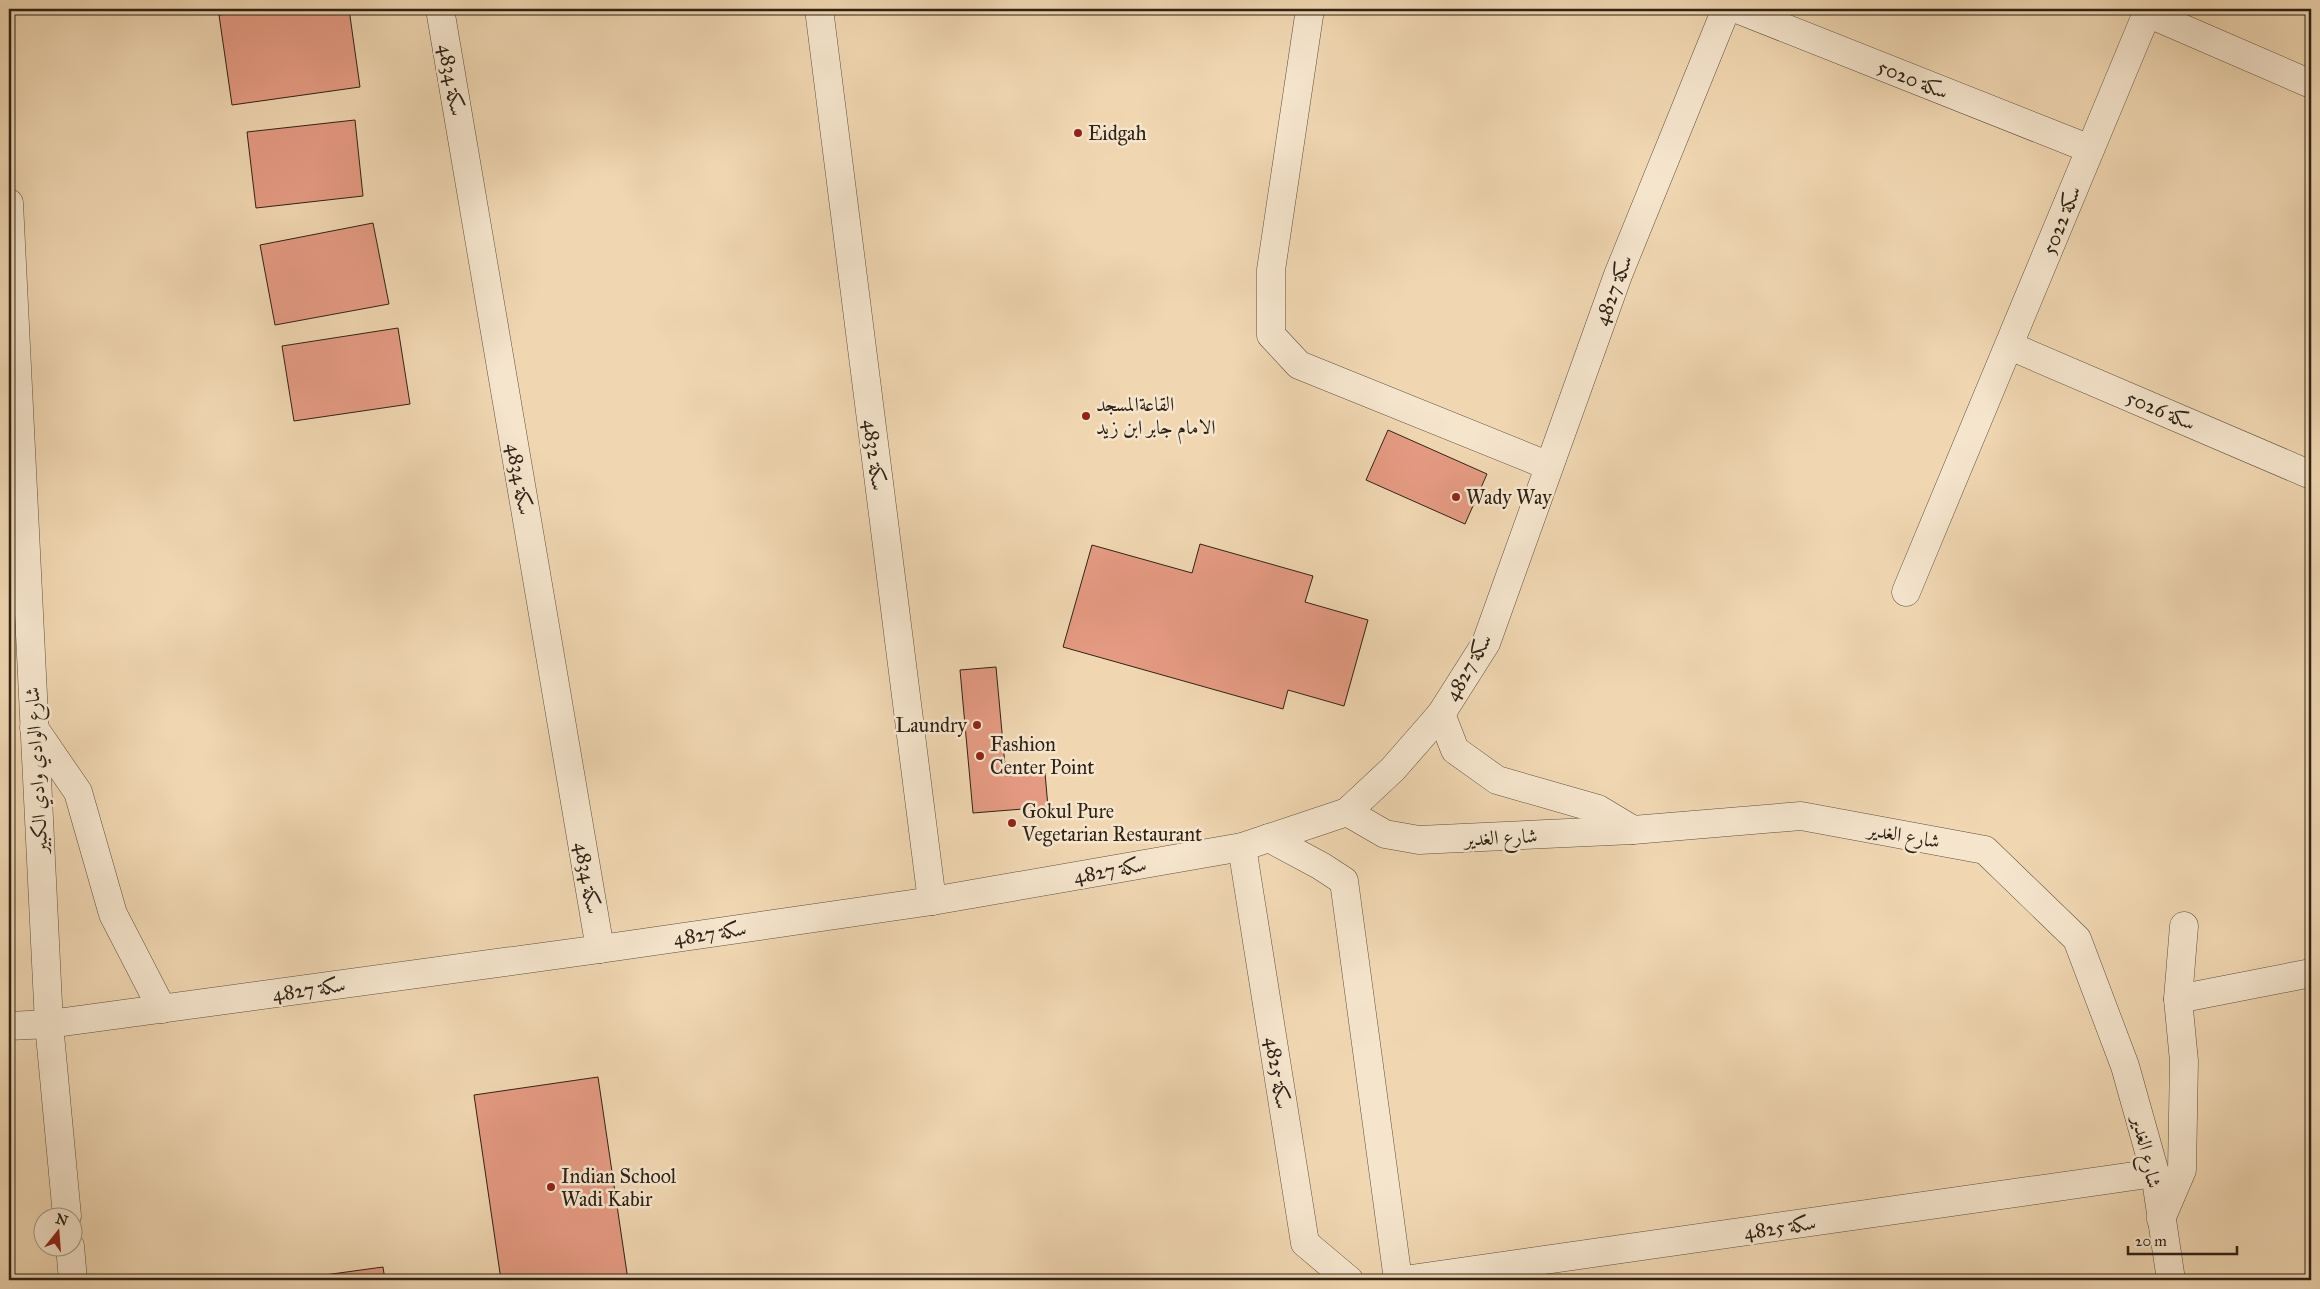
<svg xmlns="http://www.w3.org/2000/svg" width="2320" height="1289" viewBox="0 0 2320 1289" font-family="'IM FELL Great Primer',Amiri,serif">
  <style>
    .building { fill: #e59b83; stroke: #2e2217 }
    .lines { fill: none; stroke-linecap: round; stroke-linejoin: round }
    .minor-casing { stroke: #5e4f3e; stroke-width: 29 }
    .minor { stroke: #f5e5cd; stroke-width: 28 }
    .poi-dot { fill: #8f2418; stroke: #f5e5cd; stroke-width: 2 }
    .labels { text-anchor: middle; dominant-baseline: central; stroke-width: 5; stroke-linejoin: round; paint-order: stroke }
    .street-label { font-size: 20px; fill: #2e2217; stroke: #f5e5cd }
    .poi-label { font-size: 20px; fill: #2e2217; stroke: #f5e5cd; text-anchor: start }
  </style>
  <rect width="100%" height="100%" fill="#f0d7b2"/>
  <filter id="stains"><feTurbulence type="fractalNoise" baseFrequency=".004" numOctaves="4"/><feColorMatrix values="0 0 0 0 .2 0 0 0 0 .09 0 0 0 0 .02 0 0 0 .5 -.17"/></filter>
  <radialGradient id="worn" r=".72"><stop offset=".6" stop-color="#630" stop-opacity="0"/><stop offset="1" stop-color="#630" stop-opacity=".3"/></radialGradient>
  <g class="building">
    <path d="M266 9H349L360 87 232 105 219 15Z"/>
    <path d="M355 120 363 196 256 208 247 132Z"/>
    <path d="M373 223 389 304 275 325 260 245Z"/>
    <path d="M398 328 410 404 294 421 282 346Z"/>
    <path d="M1388 430 1487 474 1465 524 1366 480Z"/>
    <path d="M1200 544 1313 576 1305 602 1368 620 1344 706 1288 690 1283 709 1063 647 1092 545 1192 573Z"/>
    <path d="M996 667 1006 776 1045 773 1048 807 973 813 960 670Z"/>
    <path d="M598 1077 628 1280H501L474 1095Z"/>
    <path d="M383 1267 385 1280H288Z"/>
  </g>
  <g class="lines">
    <defs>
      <g id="minor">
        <path d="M440 9 600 949"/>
        <path d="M819 9 932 901"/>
        <path d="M1310 9 1271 270V335L1299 365 1549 466"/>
        <path d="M1737 9 2090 149"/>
        <path d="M9 203 49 1024 67 1216"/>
        <path d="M2010 346 2311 475"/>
        <path d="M1906 592 2147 13 2311 84"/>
        <path d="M1441 714 1455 750 1497 780 1598 809 1633 830"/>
        <path d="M34 728 78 792 113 914 162 1009"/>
        <path d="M1347 812 1385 834 1419 840 1633 830 1801 816 1985 850 2077 939 2125 1066 2155 1173 2171 1280"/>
        <path d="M1269 838 1321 866 1344 881 1398 1280"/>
        <path d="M1242 847 1305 1243 1349 1280"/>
        <path d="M2178 999 2311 973"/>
        <path d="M9 1026 49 1024 600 949 932 901 1242 847 1347 812 1393 769 1441 714 1486 643 1618 275 1726 9"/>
        <path d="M2161 1219 2182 1170 2184 1061 2178 999 2184 926"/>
        <path d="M70 1246 73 1280"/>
        <path d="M1404 1280 2155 1173"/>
      </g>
    </defs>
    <use href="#minor" class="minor-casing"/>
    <use href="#minor" class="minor"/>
  </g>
  <g class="poi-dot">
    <circle cx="1078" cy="133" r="5"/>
    <circle cx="1086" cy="416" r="5"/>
    <circle cx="1456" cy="497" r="5"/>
    <circle cx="977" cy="725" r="5"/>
    <circle cx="980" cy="756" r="5"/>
    <circle cx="1012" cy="823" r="5"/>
    <circle cx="551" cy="1187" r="5"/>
  </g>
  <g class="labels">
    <g class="street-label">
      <text transform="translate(1913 79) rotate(22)">سكة 5020</text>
      <text transform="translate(452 80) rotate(80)">سكة 4834</text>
      <text transform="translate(2061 220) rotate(-68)">سكة 5022</text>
      <text transform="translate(1613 290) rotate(-69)">سكة 4827</text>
      <text transform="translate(2161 410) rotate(23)">سكة 5026</text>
      <text transform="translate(875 455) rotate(83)">سكة 4832</text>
      <text transform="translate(520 479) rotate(80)">سكة 4834</text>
      <text transform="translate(1468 667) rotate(-60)">سكة 4827</text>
      <text transform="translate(36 770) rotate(-93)">شارع الوادي وادي الكبير</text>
      <text transform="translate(1904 835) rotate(10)">شارع الغدير</text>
      <text transform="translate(1501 837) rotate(-3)">شارع الغدير</text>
      <text transform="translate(1110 870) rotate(-10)">سكة 4827</text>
      <text transform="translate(588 878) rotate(80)">سكة 4834</text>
      <text transform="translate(710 933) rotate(-8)">سكة 4827</text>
      <text transform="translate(309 989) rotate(-8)">سكة 4827</text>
      <text transform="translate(1278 1073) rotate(81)">سكة 4825</text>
      <text transform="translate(2147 1152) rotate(77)">شارع الغدير</text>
      <text transform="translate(1780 1227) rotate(-8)">سكة 4825</text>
    </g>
    <g class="poi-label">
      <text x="1088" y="133">Eidgah</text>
      <text x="1096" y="404">القاعةالمسجد<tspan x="1096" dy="23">الامام جابر ابن زيد</tspan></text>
      <text x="1466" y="497">Wady Way</text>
      <text x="967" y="725" text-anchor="end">Laundry</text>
      <text x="990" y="744">Fashion<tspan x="990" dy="23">Center Point</tspan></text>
      <text x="1022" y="811">Gokul Pure<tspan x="1022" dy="23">Vegetarian Restaurant</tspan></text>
      <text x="561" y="1176">Indian School<tspan x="561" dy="23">Wadi Kabir</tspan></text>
    </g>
  </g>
  <rect width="2320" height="1289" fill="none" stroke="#f0d7b2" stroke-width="30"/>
  <rect x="10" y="10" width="2300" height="1269" fill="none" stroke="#2e2217" stroke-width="2.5"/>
  <rect x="15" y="15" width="2290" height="1259" fill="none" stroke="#2e2217"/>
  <g transform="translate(58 1232) rotate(17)"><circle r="24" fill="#f5e5cd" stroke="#a59784"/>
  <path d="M0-4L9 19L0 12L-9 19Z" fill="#8f2418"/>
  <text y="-8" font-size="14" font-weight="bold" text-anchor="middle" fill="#2e2217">N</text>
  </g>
  <path d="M2128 1246v8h109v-8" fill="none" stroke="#2e2217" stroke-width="2.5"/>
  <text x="2135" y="1246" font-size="15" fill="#2e2217" stroke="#f5e5cd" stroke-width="4" paint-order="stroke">20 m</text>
  <rect width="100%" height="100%" filter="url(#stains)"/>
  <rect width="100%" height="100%" fill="url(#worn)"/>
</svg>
